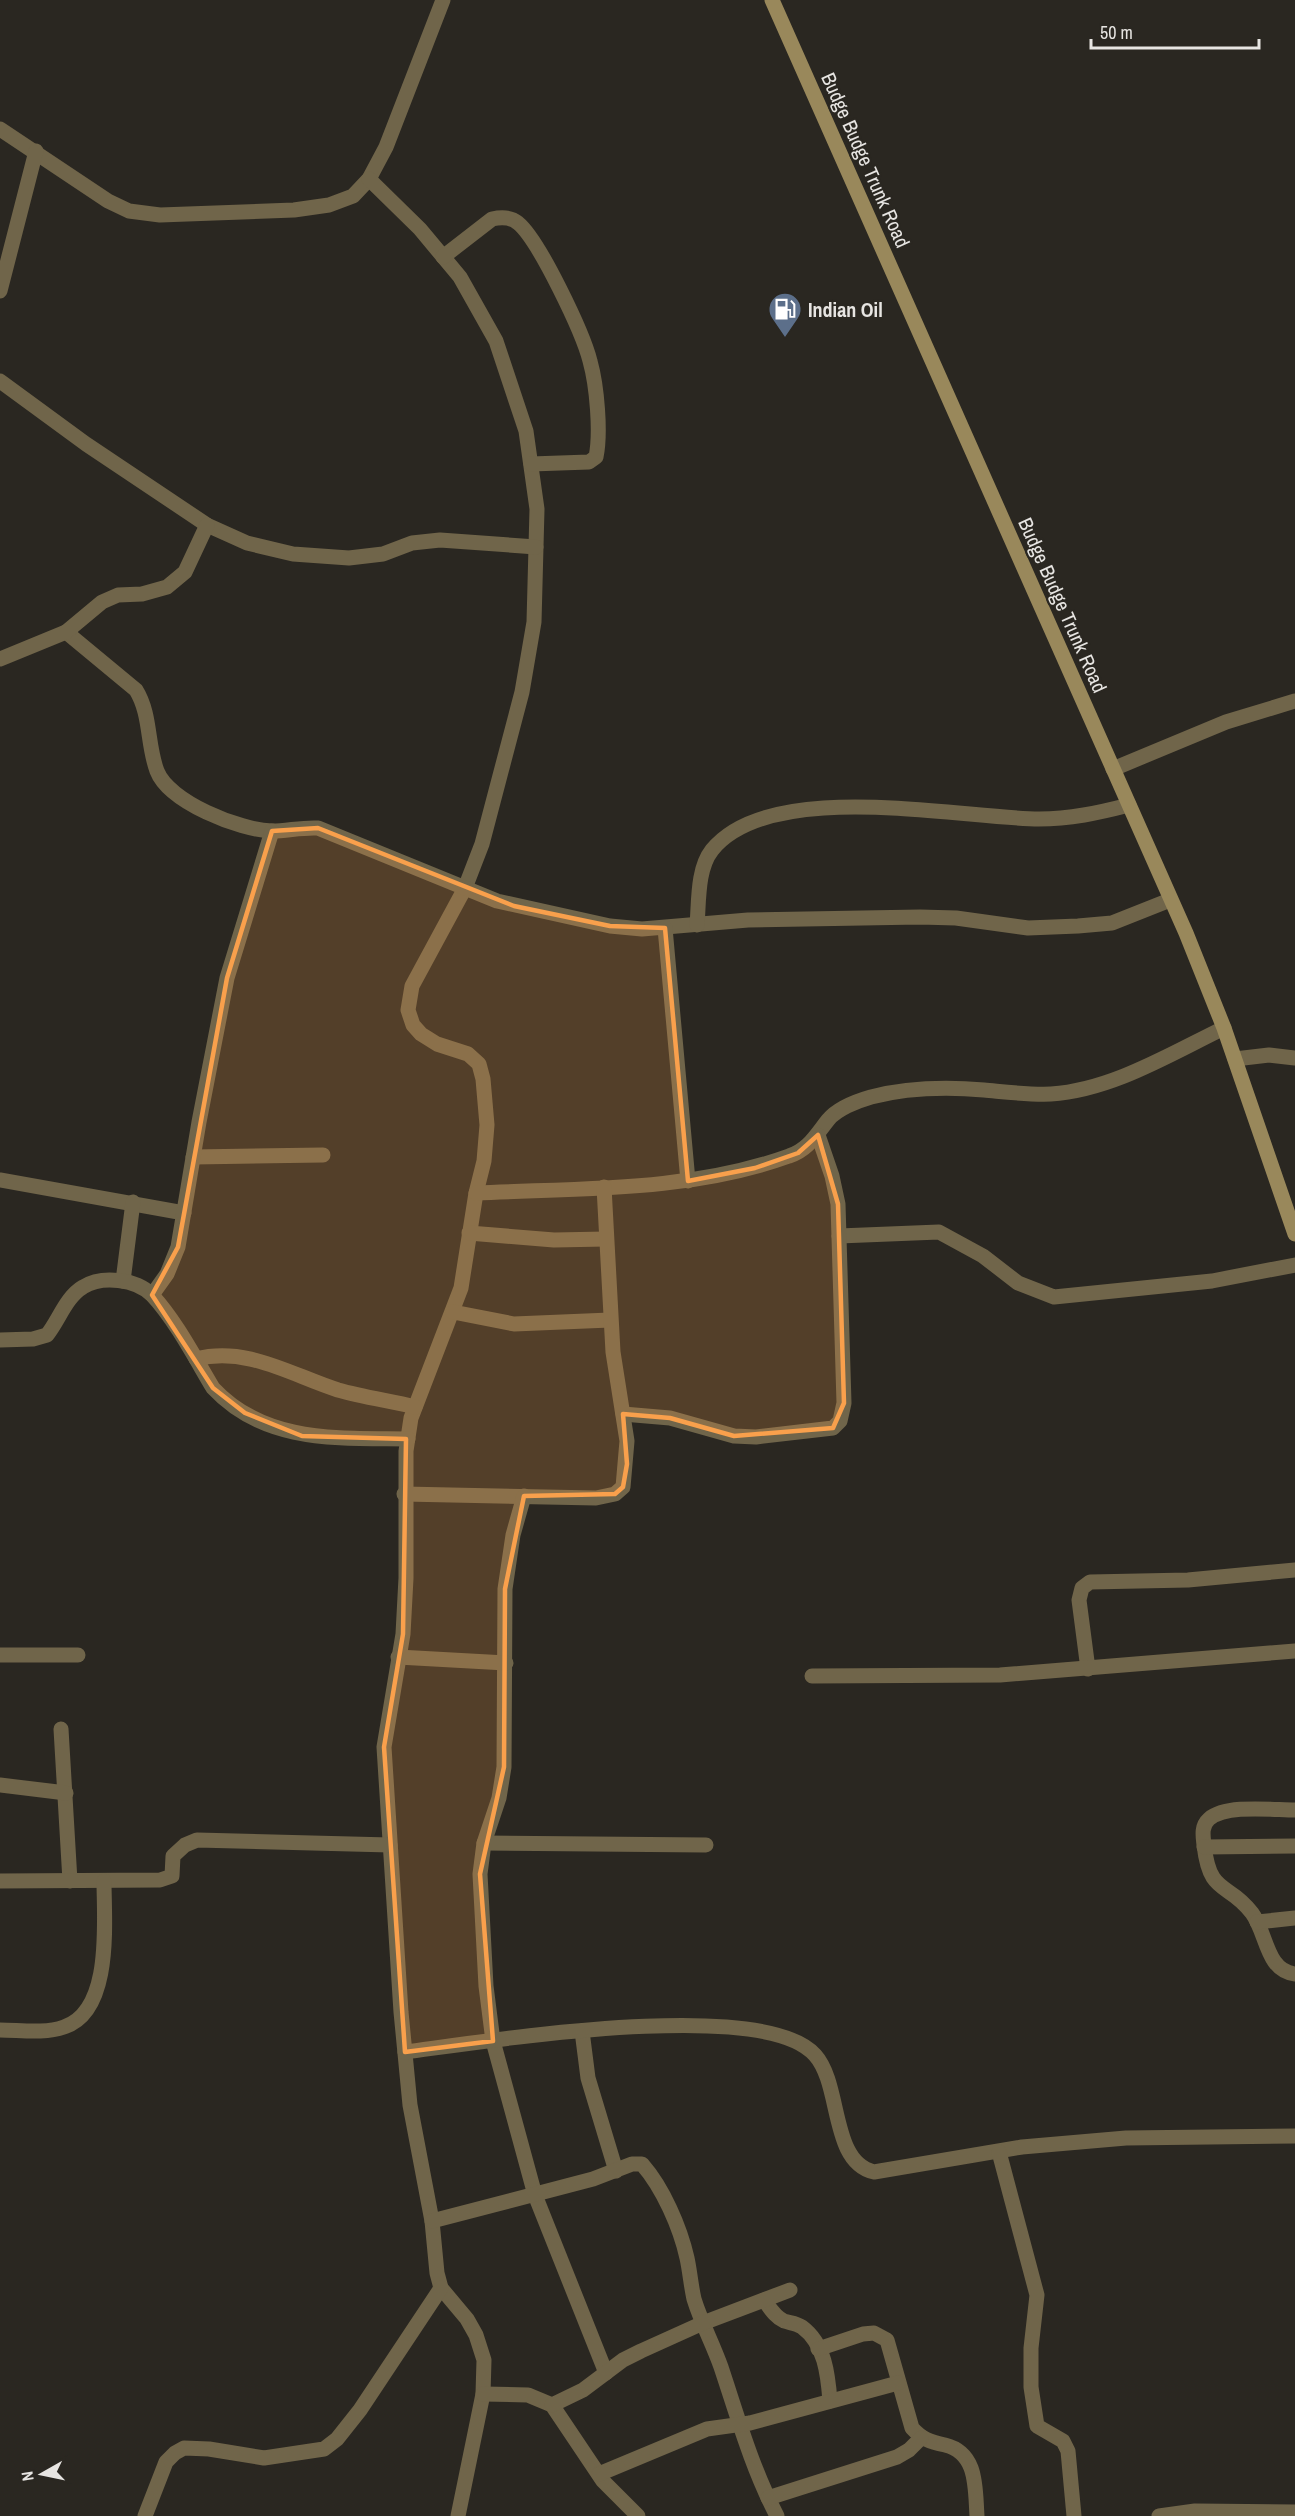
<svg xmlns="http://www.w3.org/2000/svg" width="1295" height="2516" viewBox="0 0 1295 2516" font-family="'Archivo Narrow',sans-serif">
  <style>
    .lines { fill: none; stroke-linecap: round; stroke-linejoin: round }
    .street { stroke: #70654a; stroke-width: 15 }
    .secondary { stroke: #99885b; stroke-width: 15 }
    .marked { fill: #f9a04c; fill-opacity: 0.2; stroke: #f9a04c; stroke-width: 4.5; stroke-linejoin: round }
    .labels { text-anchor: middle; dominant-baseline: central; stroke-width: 4.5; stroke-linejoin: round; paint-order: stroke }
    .street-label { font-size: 20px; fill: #e7e5e2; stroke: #2a2721 }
    .poi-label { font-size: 20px; font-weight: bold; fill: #e7e5e2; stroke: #2a2721; text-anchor: start }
  </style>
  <rect width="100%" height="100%" fill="#2a2721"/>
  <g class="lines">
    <g class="street">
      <path d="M0 129 108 201 129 211 160 215 294 210 329 205 353 196 369 179 386 147 443 0"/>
      <path d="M369 179 420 229 460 277 496 341 526 431 537 509 534 622 522 692 482 844 465 888 412 986 408 1010 413 1025 421 1034 437 1044 468 1054 479 1064 483 1079 487 1125 484 1161 476 1193 461 1288 411 1418 406 1451V1578L403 1634 384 1747 401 2012 410 2105 432 2221 437 2273 441 2288 467 2319 476 2335 484 2360 483 2394 458 2516"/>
      <path d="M443 257 492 219C501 217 511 217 518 223 539 240 583 333 590 361 597 386 601 433 596 457L589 462 531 464"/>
      <path d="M0 291 36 151"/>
      <path d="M0 381 86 444 207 525 247 543 293 554 349 558 383 554 412 543 440 540 536 547"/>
      <path d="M66 632 136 690C151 714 147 745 157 771 169 802 239 830 272 831 287 831 302 827 318 828L497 901 610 926 642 929 748 920 920 917 956 918 1028 928 1078 926 1112 923 1170 900"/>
      <path d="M0 659 66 632 102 602 118 595 142 594 167 587 185 572 207 525"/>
      <path d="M1113 769 1226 722 1295 701"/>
      <path d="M697 925C699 902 697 869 712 850 770 778 957 818 1039 819 1070 819 1098 813 1129 805"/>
      <path d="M665 928 688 1181"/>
      <path d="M1235 1059 1269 1055 1295 1058"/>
      <path d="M193 1157 323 1155"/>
      <path d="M0 1180 184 1213"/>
      <path d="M476 1193C580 1188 689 1192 789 1156 808 1150 816 1135 828 1120 837 1109 857 1101 871 1097 906 1088 948 1087 984 1090 1006 1092 1029 1095 1051 1094 1112 1090 1170 1054 1224 1028"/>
      <path d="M469 1233 554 1240 606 1239"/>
      <path d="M839 1236 939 1232 983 1256 1018 1283 1054 1297 1212 1281 1295 1265"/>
      <path d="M123 1281 133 1202"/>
      <path d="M152 1295 167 1274 178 1247 199 1122 227 978 272 831"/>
      <path d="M453 1312 514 1324 610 1320"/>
      <path d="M0 1340 33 1339 47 1335C59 1320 66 1297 83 1287 102 1275 136 1279 152 1295 176 1321 195 1358 213 1388 265 1444 339 1438 408 1439"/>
      <path d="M196 1359C247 1346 291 1375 338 1390 363 1397 390 1401 415 1407"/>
      <path d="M623 1414 670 1418 734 1436 756 1437 833 1428 840 1421 844 1403 838 1204 832 1176 818 1135"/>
      <path d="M404 1494 596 1498 615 1494 623 1487 627 1441 613 1352 604 1187"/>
      <path d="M524 1496 513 1535 505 1589 504 1767 499 1798 484 1843 480 1874 486 1986 493 2041 535 2195 606 2373"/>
      <path d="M0 1655H78"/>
      <path d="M398 1657 506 1663"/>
      <path d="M1088 1669 1079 1600 1082 1588 1090 1582 1188 1580 1295 1570"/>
      <path d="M812 1676 1000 1675 1295 1651"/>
      <path d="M61 1729 70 1881"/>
      <path d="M0 1785 66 1793"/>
      <path d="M1295 1810C1273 1810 1226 1804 1209 1819 1201 1826 1203 1836 1204 1845 1210 1897 1228 1881 1252 1913 1267 1933 1266 1971 1295 1974"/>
      <path d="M484 1843 706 1845"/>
      <path d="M1204 1847 1295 1846"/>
      <path d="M0 1881 160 1880 172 1876 173 1856 185 1845 197 1840 390 1845"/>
      <path d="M1257 1922 1295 1918"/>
      <path d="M0 2030C20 2030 44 2034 64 2027 113 2011 104 1921 104 1881"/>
      <path d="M582 2031 588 2078 616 2171"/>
      <path d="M405 2052C483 2042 763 1996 815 2055 842 2085 830 2162 874 2172L1022 2147 1126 2138 1295 2136"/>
      <path d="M999 2152 1037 2295 1031 2348V2387L1037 2426 1063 2441 1068 2451 1074 2516"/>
      <path d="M432 2221 593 2179 632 2164H642C663 2188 680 2227 687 2258 690 2272 691 2286 694 2299 701 2322 713 2344 721 2367 738 2418 752 2468 777 2516"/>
      <path d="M764 2300C770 2308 775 2317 784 2321 790 2323 796 2323 802 2327 825 2344 828 2375 830 2401"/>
      <path d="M818 2349 863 2334 874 2333 887 2340 912 2428C922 2439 930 2442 945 2445 978 2453 975 2488 977 2516"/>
      <path d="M483 2394 528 2395 552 2405 603 2481 638 2516"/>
      <path d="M552 2405 583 2390 623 2360 641 2351 703 2323 790 2290"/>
      <path d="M599 2474 707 2429 750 2423 898 2383"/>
      <path d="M768 2498 897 2457 909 2450 921 2438"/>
      <path d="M145 2516 166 2462 175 2453 184 2448 209 2449 264 2458 324 2449 337 2439 360 2410 441 2288"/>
      <path d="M1159 2516 1195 2511 1295 2512"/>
    </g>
    <path class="secondary" d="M772 0 1186 933 1224 1028 1295 1234"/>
  </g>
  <path class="marked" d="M318 828 514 906 610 926 665 928 688 1181 755 1168 798 1153 818 1135 838 1204 844 1403 833 1428 734 1436 670 1418 623 1414 627 1464 623 1487 615 1494 524 1496 505 1589 504 1767 480 1874 493 2041 405 2052 384 1747 403 1634 406 1439 302 1436 245 1413 213 1388 152 1295 178 1247 227 978 272 831Z"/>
  <defs>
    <symbol id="fuel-pin" viewBox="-11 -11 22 30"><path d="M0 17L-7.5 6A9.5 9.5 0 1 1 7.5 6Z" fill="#5c6f8a" stroke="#2a2721"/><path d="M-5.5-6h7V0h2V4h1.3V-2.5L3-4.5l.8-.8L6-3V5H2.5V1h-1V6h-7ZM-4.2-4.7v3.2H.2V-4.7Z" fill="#fff"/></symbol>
  </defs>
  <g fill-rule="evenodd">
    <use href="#fuel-pin" x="766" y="290" width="38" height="52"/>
  </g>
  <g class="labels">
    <g class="street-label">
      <text transform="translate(866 160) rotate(66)">Budge Budge Trunk Road</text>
      <text transform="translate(1063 605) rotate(66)">Budge Budge Trunk Road</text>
    </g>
    <g class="poi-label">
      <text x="808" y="309">Indian Oil</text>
    </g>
  </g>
  <g transform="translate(42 2474) rotate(261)" stroke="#2a2721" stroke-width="4.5" paint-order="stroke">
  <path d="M0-4.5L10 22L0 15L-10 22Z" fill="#e7e5e2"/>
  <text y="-9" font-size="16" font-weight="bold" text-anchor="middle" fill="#e7e5e2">N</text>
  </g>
  <path d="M1091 39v9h168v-9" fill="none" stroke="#e7e5e2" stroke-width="3"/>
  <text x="1100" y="39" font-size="18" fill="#e7e5e2" stroke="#2a2721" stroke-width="4.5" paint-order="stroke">50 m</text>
</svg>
